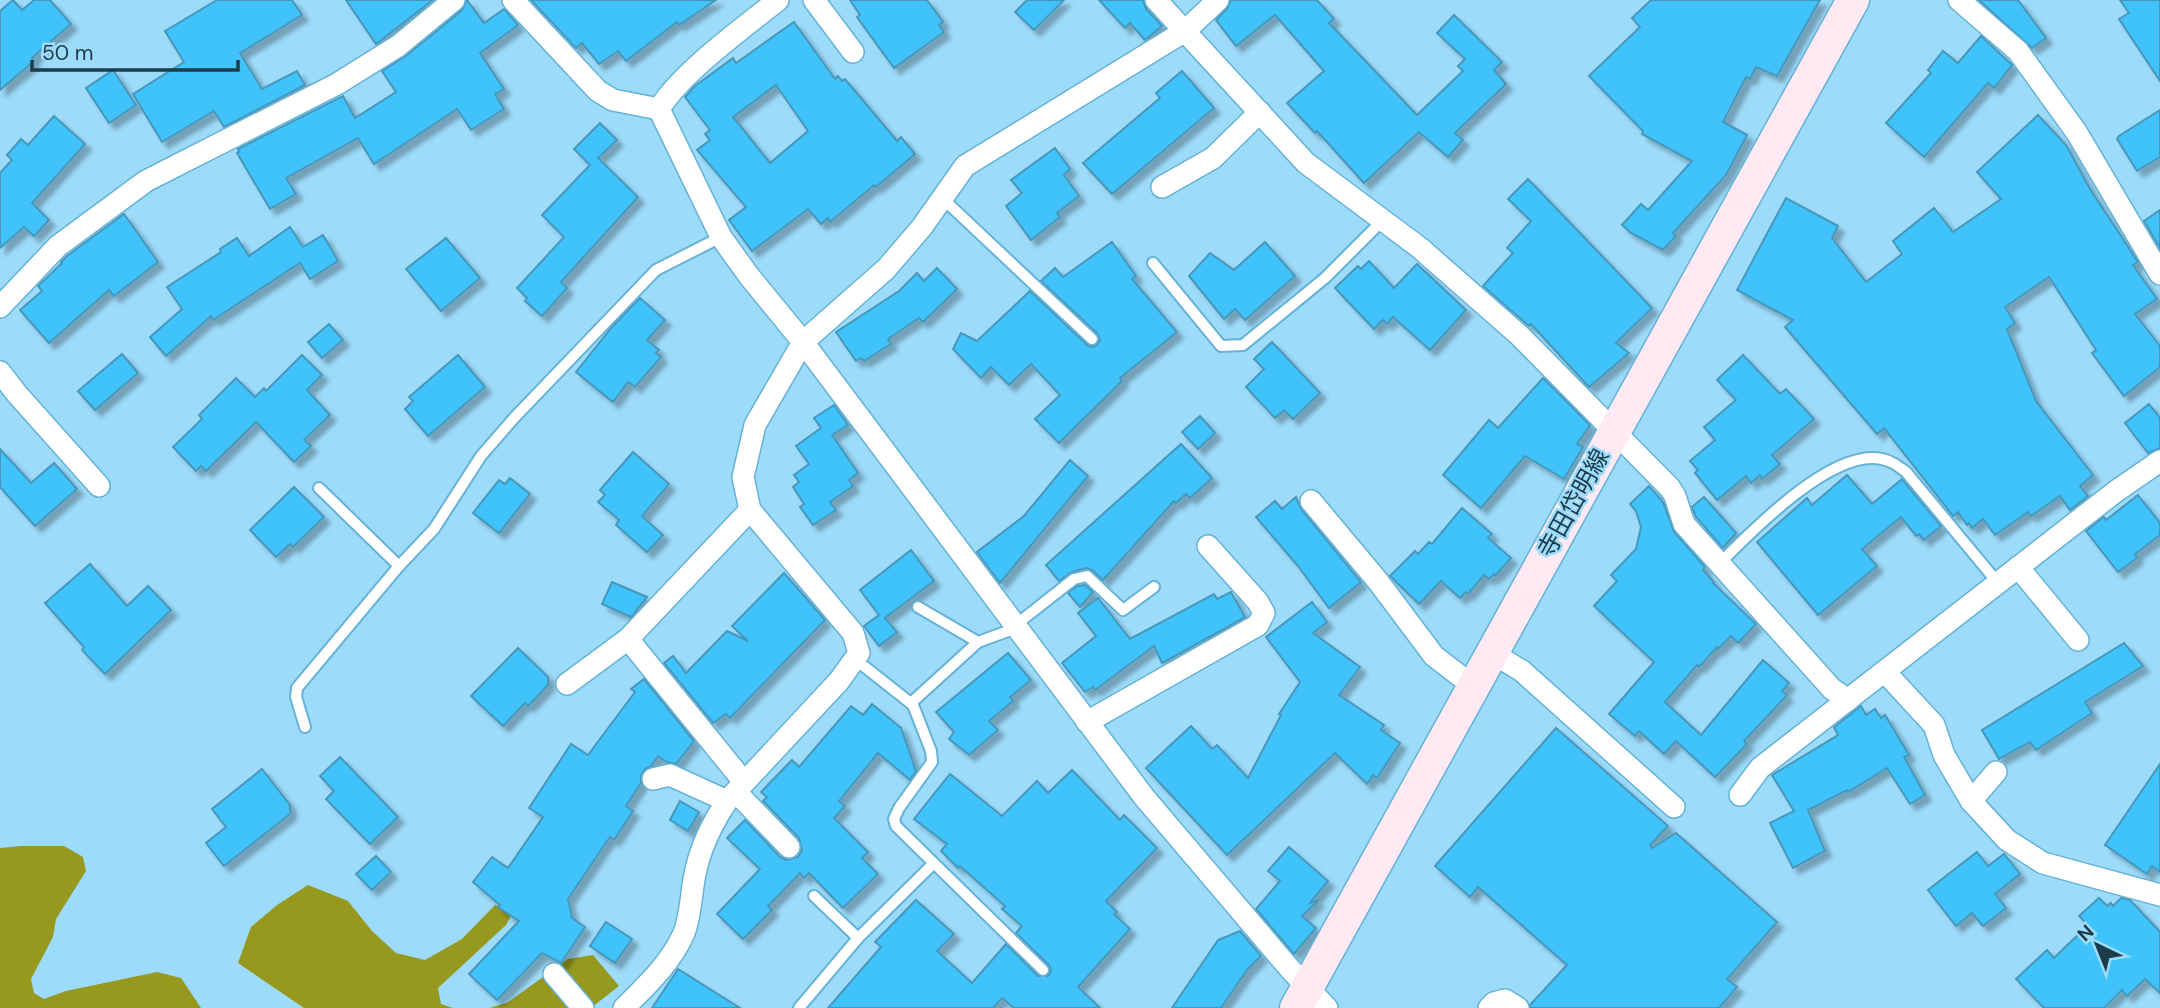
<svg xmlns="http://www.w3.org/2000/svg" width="2160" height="1008" viewBox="0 0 2160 1008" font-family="'DM Sans','Noto Sans JP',sans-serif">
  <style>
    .forest { fill: #96991e }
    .building { fill: #41c3fb; stroke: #4797bb; stroke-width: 2; fill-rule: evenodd; filter: url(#shadow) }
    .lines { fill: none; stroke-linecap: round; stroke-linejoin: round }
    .lane-casing { stroke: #64b2d8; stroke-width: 14 }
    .street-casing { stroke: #64b2d8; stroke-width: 24 }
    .secondary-casing { stroke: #64b2d8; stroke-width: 35 }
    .lane { stroke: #fff; stroke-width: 10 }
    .street { stroke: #fff; stroke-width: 21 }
    .secondary { stroke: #ffe9f3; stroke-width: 32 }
    .labels { text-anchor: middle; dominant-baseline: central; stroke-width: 5; stroke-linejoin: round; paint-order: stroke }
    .street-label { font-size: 24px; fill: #1b3c4b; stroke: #9ddbfa }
  </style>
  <defs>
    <filter id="shadow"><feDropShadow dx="6" dy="6" stdDeviation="2" flood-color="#0004"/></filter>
  </defs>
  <rect width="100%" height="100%" fill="#9ddbfa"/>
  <g class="forest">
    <path d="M21 846H64L83 857 86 871 56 919 53 937 31 979 34 993 44 999 66 991 157 972 181 978 201 1008H0V848Z"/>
    <path d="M308 885 348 901 372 931 396 953 425 960 462 939 495 905 514 910 506 925 438 988 441 1004 453 1008H304L238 963 251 927 277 905Z"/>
    <path d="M593 955 619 986 591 1008H489L507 1003 568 959Z"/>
  </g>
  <g class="building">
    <path d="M13 0 22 10 34 0H50L71 24 32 58 34 61 0 90V11Z"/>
    <path d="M217 0H292L302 15 240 53 262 89 297 71 305 85 224 127 214 111 162 142 133 94 184 62 165 31Z"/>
    <path d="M346 0H433L376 44Z"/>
    <path d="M467 0 484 23 504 9 518 25 480 53 504 89 495 94 504 109 471 130 457 109 374 164 358 138 286 178 296 194 270 209 237 153 239 152 238 149 343 96 355 118 396 92 382 71 406 56 462 10Z"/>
    <path d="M531 0H716L679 25 677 22 626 61 618 51 599 64 582 43 576 48Z"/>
    <path d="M850 0H927L943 22 939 25 944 32 894 68 857 17 860 15Z"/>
    <path d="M1027 0H1064L1034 30 1015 12Z"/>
    <path d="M1099 0H1143L1146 9 1162 26 1145 40 1130 23 1125 28Z"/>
    <path d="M1231 0H1317L1334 19 1329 23 1417 115 1463 71 1458 66 1465 59 1437 33 1454 15 1502 62 1494 70 1506 84 1455 133 1463 140 1448 157 1419 132 1364 183 1317 131 1315 133 1287 103 1324 71 1275 15 1236 46 1216 20 1227 9Z"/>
    <path d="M1651 0H1820L1777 76 1756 67 1750 79 1746 77 1723 122 1747 135 1726 175 1673 233 1676 236 1663 250 1631 233 1622 225 1641 204 1648 210 1692 161 1642 134 1643 131 1589 76 1640 27 1632 18Z"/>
    <path d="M1979 0H2018L2046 38 2032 48Z"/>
    <path d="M2120 0H2160V81L2119 19 2129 13Z"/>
    <path d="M794 22 835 79 838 76 842 81 845 79 897 141 901 137 915 154 876 187 874 185 830 222 828 218 821 224 808 209 752 251 729 220 746 207 697 150 710 140 705 134 710 130 685 97 695 86 733 58 736 63ZM776 85 808 131 770 163 733 117Z"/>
    <path d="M1981 36 2012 65 1994 88 1988 83 1924 157 1886 123 1931 73 1928 70 1943 51 1958 63Z"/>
    <path d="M113 70 136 105 109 123 86 88Z"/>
    <path d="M1182 71 1214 108 1112 194 1083 163 1160 98 1156 93Z"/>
    <path d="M2160 110V157L2137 171 2117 139 2119 136Z"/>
    <path d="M2038 115 2066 145 2090 189 2138 262 2133 265 2157 299 2135 314 2160 346V367L2124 396 2092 353 2096 350 2049 277 2005 307 2015 323 2007 329 2036 401 2093 475 2080 486 2088 496 2070 510 2060 496 2031 516 2028 512 1995 535 1983 519 1972 528 1969 523 1967 525 1958 512 1953 516 1884 428 1877 434 1785 327 1793 320 1737 290 1786 198 1838 226 1832 238 1866 282 1902 254 1893 241 1934 208 1953 232 2001 199 1977 172Z"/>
    <path d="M54 116 85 144 32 203 49 220 34 236 24 227 0 248V173L12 160 7 155 21 139 28 145Z"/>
    <path d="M600 123 617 140 598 158 638 197 561 282 567 288 542 316 525 301 527 298 517 288 564 237 542 215 590 165 574 149Z"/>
    <path d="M1055 148 1070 169 1064 175 1079 196 1057 213 1060 217 1031 240 1006 206 1022 193 1011 180Z"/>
    <path d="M1528 179 1652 308 1616 343 1629 353 1589 387 1531 324 1529 326 1483 286 1513 253 1507 248 1531 221 1508 199Z"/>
    <path d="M2160 210V248L2144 221Z"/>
    <path d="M124 214 158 262 114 296 109 290 49 343 20 310 42 291 38 286 62 263 61 262 67 256Z"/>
    <path d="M290 227 303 247 323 235 338 261 310 279 300 263 213 320 211 316 166 356 150 337 182 309 167 287 221 252 220 249 237 238 249 256Z"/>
    <path d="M446 238 480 278 441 311 406 269Z"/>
    <path d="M1112 242 1136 276 1132 279 1177 332 1120 378 1122 381 1059 443 1035 419 1060 395 1031 364 1009 385 991 367 981 378 953 349 961 333 977 341 1030 291 1087 345 1091 347 1097 345 1100 340 1097 333 1041 281 1055 268 1063 277Z"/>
    <path d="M1265 242 1295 276 1245 320 1235 309 1224 319 1189 276 1210 253 1234 270Z"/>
    <path d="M1369 261 1394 288 1417 264 1466 310 1430 350 1393 317 1387 324 1383 320 1374 329 1335 288 1358 266 1361 269Z"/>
    <path d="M937 268 957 289 923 322 919 318 888 339 891 344 864 361 861 358 856 361 836 332 899 291 917 273 924 281Z"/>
    <path d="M640 298 665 320 647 340 659 350 656 353 661 357 635 387 628 382 613 402 576 372 612 327Z"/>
    <path d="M329 324 343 340 322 358 308 342Z"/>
    <path d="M1272 342 1320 393 1293 419 1284 410 1275 418 1246 387 1264 369 1254 359Z"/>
    <path d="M122 354 138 373 95 410 78 391Z"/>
    <path d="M302 355 322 375 307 390 330 415 304 440 311 446 294 462 256 422 206 471 201 466 196 471 173 447 202 419 199 415 236 378 255 397 264 388 266 391Z"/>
    <path d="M458 355 485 387 428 436 405 409 413 401 409 397Z"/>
    <path d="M1743 355 1780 394 1786 389 1814 419 1772 455 1780 464 1762 479 1760 475 1751 483 1746 476 1717 500 1695 473 1698 470 1690 461 1715 440 1704 427 1736 400 1717 380Z"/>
    <path d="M1543 378 1590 425 1577 444 1583 447 1564 479 1525 456 1481 508 1443 475 1489 420 1498 428Z"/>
    <path d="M2149 404 2160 418V448L2148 453 2125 423Z"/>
    <path d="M834 405 848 425 832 435 858 473 849 480 853 486 830 502 836 510 813 525 800 507 804 504 793 487 799 482 794 475 809 464 796 446 821 428 814 418Z"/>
    <path d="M1200 416 1215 433 1198 449 1182 432Z"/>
    <path d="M1181 444 1212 478 1190 498 1186 494 1176 503 1174 501 1103 580 1092 570 1086 568 1072 572 1059 581 1046 565Z"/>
    <path d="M0 449 31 483 54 463 77 489 35 526 0 487Z"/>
    <path d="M633 452 669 484 642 516 663 535 647 552 616 525 619 520 598 502 605 495 600 490Z"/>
    <path d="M1070 460 1088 476 1000 583 977 552 1024 516Z"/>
    <path d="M1847 475 1872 504 1902 479 1941 526 1924 540 1919 534 1916 536 1901 517 1862 549 1877 566 1818 615 1757 542 1807 498 1812 505Z"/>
    <path d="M510 478 530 494 499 533 473 513 499 480 505 484Z"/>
    <path d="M1649 486 1663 502 1674 532 1705 567 1703 570 1714 582 1713 583 1756 624 1738 643 1731 636 1718 649 1717 647 1699 667 1697 665 1665 702 1701 735 1763 660 1789 683 1782 691 1787 695 1744 741 1747 744 1715 777 1676 741 1664 754 1639 731 1635 736 1609 714 1654 662 1594 606 1617 581 1611 575 1636 549 1641 527 1636 511 1630 504Z"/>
    <path d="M294 487 324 517 293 547 290 544 276 557 250 530Z"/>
    <path d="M2138 495 2160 523V535L2135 554 2137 558 2118 572 2086 531 2104 517 2106 520Z"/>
    <path d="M1296 497 1301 509 1361 582 1329 608 1298 566 1256 517 1275 501 1282 509Z"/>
    <path d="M1704 497 1736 533 1723 548 1696 517 1692 507Z"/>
    <path d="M1462 508 1492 534 1488 538 1511 558 1495 576 1494 574 1489 579 1484 575 1468 594 1466 592 1460 598 1441 581 1419 604 1390 576 1415 551 1418 554 1429 542 1432 544Z"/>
    <path d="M911 550 934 581 885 618 897 632 879 646 864 626 879 615 860 590Z"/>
    <path d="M90 564 127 606 148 586 171 610 105 674 82 650 84 647 45 603Z"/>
    <path d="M784 573 825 620 730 718 726 714 713 723 664 663 673 656 686 673 727 631 748 641 732 626Z"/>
    <path d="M612 582 647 597 631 617 602 604Z"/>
    <path d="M1085 585 1093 592 1080 607 1068 593 1077 586Z"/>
    <path d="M1231 592 1245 617 1162 663 1154 646 1095 690 1093 687 1085 692 1062 663 1096 636 1078 613 1098 598 1130 639 1214 594 1217 599Z"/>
    <path d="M1312 602 1327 622 1313 633 1360 667 1339 695 1384 725 1381 730 1400 743 1377 778 1373 775 1367 784 1335 753 1227 855 1146 768 1191 726 1212 749 1217 745 1248 778 1281 715 1279 714 1300 682 1266 637Z"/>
    <path d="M2124 643 2143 666 2085 702 2092 713 2036 750 2030 742 1999 759 1982 730Z"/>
    <path d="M518 648 548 677V685L528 706 525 703 503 726 471 696Z"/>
    <path d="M1008 653 1031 680 1010 697 1013 701 989 721 998 730 969 755 949 739 954 732 936 712Z"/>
    <path d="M644 679 694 741 676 764 667 762 658 756 651 766 645 769 641 775V783L626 806 633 811 614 840 610 837 568 899 572 918 585 927 561 963 542 953 497 1000 469 974 519 921 498 907 500 905 473 882 492 857 508 868 543 817 529 808 571 744 588 755 635 692 631 689Z"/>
    <path d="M872 704 901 728 916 771 910 780 878 753 839 801 845 806 834 818 868 852 862 858 878 874 843 908 809 873 804 878 800 873 768 906 772 910 743 939 717 914 760 869 727 838 745 820 780 857 786 860 798 857 802 850 799 838 763 801 767 797 761 792 792 760 799 767 851 706 863 715Z"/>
    <path d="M1861 706 1866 715 1875 709 1881 718 1885 715 1909 755 1904 757 1925 795 1910 804 1887 768 1848 792 1847 790 1808 810 1825 851 1793 868 1770 823 1794 811 1772 775 1838 735 1834 727Z"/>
    <path d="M1556 728 1668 826 1650 845 1652 848 1676 833 1777 922 1727 979 1737 987 1719 1008H1531L1530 1005 1567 965 1478 887 1470 897 1435 866Z"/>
    <path d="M340 757 398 817 370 844 326 799 334 791 320 776Z"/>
    <path d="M2160 764V872L2152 866 2147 874 2105 845Z"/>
    <path d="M262 769 290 805V814L224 866 206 843 226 827 212 809Z"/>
    <path d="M1072 770 1120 820 1124 815 1157 848 1106 901 1117 912 1114 914 1130 929 1078 987 1100 1008H1014L1002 998 993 1008H828L881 947 875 942 916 900 954 934 937 951 972 983 1006 944 1038 976H1048L1051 971 1049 965 1016 933 1022 926 1002 909 1005 906 960 866 958 868 941 851 947 844 914 819 950 774 1002 816 1037 781 1048 793Z"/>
    <path d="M680 801 699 812 688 831 670 820Z"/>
    <path d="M1289 847 1328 881 1310 903 1319 900 1302 916 1316 928 1294 954 1256 909 1280 881 1268 871Z"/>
    <path d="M1977 852 1988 866 2004 854 2020 874 1995 894 2006 908 1983 926 1972 913 1956 926 1928 890Z"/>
    <path d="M376 856 391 872 372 890 356 874Z"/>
    <path d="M2099 898 2107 906 2111 903 2113 906 2121 898 2130 900 2160 932V993L2145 979 2127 996 2122 990 2104 1008H2044L2016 979 2047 950 2054 958 2088 925 2079 916Z"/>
    <path d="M606 922 632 939 615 963 590 946Z"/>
    <path d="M1240 931 1261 956 1247 970 1221 1008H1172L1218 940Z"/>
    <path d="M678 969 740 1008H652Z"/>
  </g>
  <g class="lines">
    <defs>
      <g id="lane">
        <path d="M941 197 1092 339"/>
        <path d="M1153 263 1221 346 1243 345 1325 278 1383 220"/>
        <path d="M319 488 399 566 434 529 481 456 514 418 656 270 721 237"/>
        <path d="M1719 564C1752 531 1832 448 1882 459 1892 461 1898 466 1906 472L1998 583"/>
        <path d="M918 607 978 642 1008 631 1074 579 1087 576 1123 610 1154 587"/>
        <path d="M852 661 865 667 913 705 931 751 932 762 899 808 894 819 896 826 1043 970"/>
        <path d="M911 703 978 642"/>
        <path d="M305 727 296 697 297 688 399 566"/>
        <path d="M814 896 858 938"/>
        <path d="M799 1008 858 938 933 864"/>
      </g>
      <g id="street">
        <path d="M513 0 598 91 613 100 659 109"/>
        <path d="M814 0 853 52"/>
        <path d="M1156 0 1306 163 1420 248 1519 335 1670 488 1675 496 1684 524 1832 689 1848 700"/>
        <path d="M1959 0 2018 51 2077 133 2160 274"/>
        <path d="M659 109 721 237 749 276 803 342 1144 797 1290 969 1327 1008"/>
        <path d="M659 109C683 71 742 29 778 0"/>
        <path d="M1162 187 1213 158 1260 112"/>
        <path d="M0 307 58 246 146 181 337 84 398 46 454 0"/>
        <path d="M0 372 17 394 99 486"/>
        <path d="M1311 501 1377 580 1434 656 1473 686"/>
        <path d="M2018 567 2078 640"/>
        <path d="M628 639 744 782"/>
        <path d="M1491 652 1522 671 1674 807"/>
        <path d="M1885 672 1934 725 1944 755 1971 801 2007 840 2043 863 2160 895"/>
        <path d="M567 684 628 639 750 510"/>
        <path d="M1087 722 1258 625 1264 613 1258 602 1208 546"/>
        <path d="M653 779 670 775 727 801"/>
        <path d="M736 792 789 847"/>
        <path d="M1740 795 1760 768 2115 492 2160 461"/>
        <path d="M1971 801 1996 772"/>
        <path d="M554 974 583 1008"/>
        <path d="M624 1008C646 986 671 963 684 933 691 915 691 893 695 874 700 849 713 822 727 801L839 681 859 653 853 633 750 510 743 477 755 425 803 342 886 269 922 227 965 166 1185 31 1218 0"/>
        <path d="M1489 1008 1494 1003 1505 1000 1518 1008"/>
      </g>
      <path id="secondary" d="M1296 1008 1853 0"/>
    </defs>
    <use href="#lane" class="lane-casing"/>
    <use href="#street" class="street-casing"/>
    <use href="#secondary" class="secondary-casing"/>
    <use href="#lane" class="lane"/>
    <use href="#street" class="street"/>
    <use href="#secondary" class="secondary"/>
  </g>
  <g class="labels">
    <g class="street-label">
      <text transform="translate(1573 503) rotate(-61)">寺田岱明線</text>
    </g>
  </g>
  <g transform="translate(2097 945) rotate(317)" stroke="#9ddbfa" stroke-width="5" paint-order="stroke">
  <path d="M0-5L12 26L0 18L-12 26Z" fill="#1b3c4b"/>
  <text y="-10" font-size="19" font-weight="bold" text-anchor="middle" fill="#1b3c4b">N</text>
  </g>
  <path d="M32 60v10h206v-10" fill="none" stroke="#1b3c4b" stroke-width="3.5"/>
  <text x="42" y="60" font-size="21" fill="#1b3c4b" stroke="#9ddbfa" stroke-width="5" paint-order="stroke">50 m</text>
</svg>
